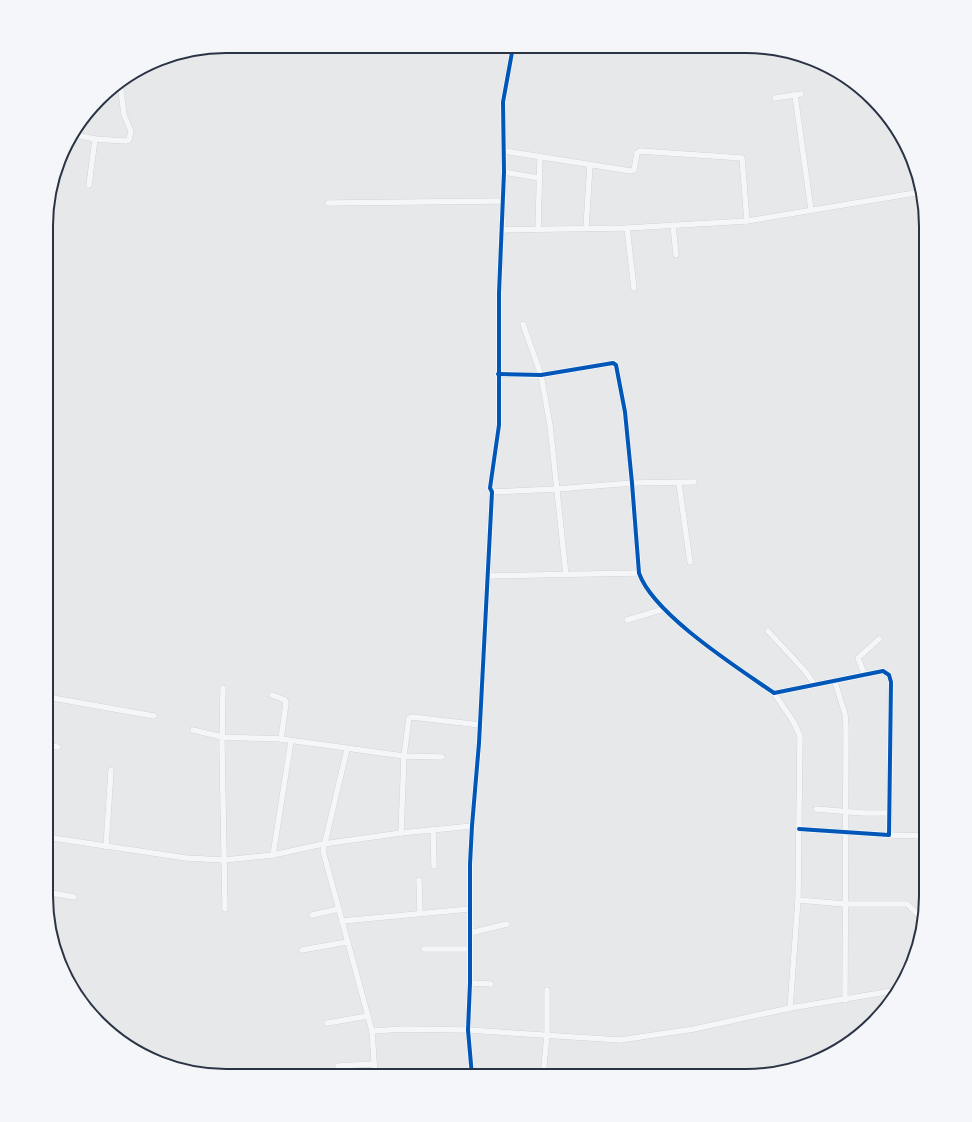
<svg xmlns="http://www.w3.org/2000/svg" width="972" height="1122" viewBox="0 0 972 1122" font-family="'Fira Sans Condensed',sans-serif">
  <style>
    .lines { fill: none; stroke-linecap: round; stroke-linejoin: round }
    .street-casing { stroke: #c4c6c8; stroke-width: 6 }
    .street { stroke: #f5f6f7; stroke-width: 5.5 }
    .cycleway-casing { stroke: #f4f6f9; stroke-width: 6 }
    .cycleway { stroke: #0057b8; stroke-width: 4 }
    .rim { fill: none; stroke: #2b3445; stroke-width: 2 }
  </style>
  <rect width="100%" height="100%" fill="#e6e8ea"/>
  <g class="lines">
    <defs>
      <g id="street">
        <path d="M795 95 811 210"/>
        <path d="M775 98 801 94"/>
        <path d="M72 134 95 139 125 141 129 140 131 131 124 115 120 83"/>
        <path d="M504 151 631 171 634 170 637 153 640 151 742 158 747 221"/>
        <path d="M504 172 539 178"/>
        <path d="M89 185 95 139"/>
        <path d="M328 203 502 201"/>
        <path d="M673 225 676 255"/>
        <path d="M586 227 590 165"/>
        <path d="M627 228 634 288"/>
        <path d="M500 230 627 228 747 221 921 192"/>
        <path d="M538 230 540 157"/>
        <path d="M523 324 541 375 550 425 566 575"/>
        <path d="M498 374 541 375 613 363 616 365 625 412 632 483 639 573C653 614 738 668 774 693L883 671 889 675 891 682 889 835 799 829"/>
        <path d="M679 484 690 562"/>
        <path d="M492 492 557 489 632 483 694 482"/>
        <path d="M489 576 639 573"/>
        <path d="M627 620 664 609"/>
        <path d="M768 631 805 671 815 685"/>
        <path d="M865 676 858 658 879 639"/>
        <path d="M835 682 845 714 846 728 845 1000"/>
        <path d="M223 688 222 745 225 909"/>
        <path d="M774 693 793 721 800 736 798 900 790 1008"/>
        <path d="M272 695 285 700 286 703 281 739"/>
        <path d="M47 697 154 716"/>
        <path d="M193 730 222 737 281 739 404 756 401 833"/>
        <path d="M47 746 58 747"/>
        <path d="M347 749 323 851 372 1031 375 1076"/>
        <path d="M442 757 404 756 409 718 412 717 480 725"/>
        <path d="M816 809 863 813H889"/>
        <path d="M433 829 434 866"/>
        <path d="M889 835 926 836"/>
        <path d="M46 837 186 858 224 860 273 855 323 844 401 833 472 826"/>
        <path d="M106 847 111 770"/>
        <path d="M273 855 291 741"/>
        <path d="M419 880 420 913"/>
        <path d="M46 892 74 897"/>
        <path d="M798 900 844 904H907L923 919"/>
        <path d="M312 915 339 909"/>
        <path d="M342 921 470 909"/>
        <path d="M470 933 507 924"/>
        <path d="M424 949H470"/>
        <path d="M302 950 347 942"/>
        <path d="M470 983 491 984"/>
        <path d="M327 1023 368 1016"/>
        <path d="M372 1031 404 1029 468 1030 620 1040 694 1029 790 1008 899 990"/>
        <path d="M338 1066 374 1064"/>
        <path d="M472 1076 468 1030 470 983V864L472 826 479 743 492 492 490 488 499 425V293L504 172 503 102 513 47"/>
        <path d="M543 1076 547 1035V990"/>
      </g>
    </defs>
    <use href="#street" class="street-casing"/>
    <use href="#street" class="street"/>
    <defs>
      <g id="cycleway">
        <path d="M498 374 541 375 613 363 616 365 625 412 632 483 639 573C653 614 738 668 774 693L883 671 889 675 891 682 889 835 799 829"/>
        <path d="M472 1076 468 1030 470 983V864L472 826 479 743 492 492 490 488 499 425V293L504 172 503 102 513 47"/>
      </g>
    </defs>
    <use href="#cycleway" class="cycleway-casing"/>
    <use href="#cycleway" class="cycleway"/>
  </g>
  <path d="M0 0H972V1122H0ZM226 53H746A173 173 0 0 1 919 226V896A173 173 0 0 1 746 1069H226A173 173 0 0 1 53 896V226A173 173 0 0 1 226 53Z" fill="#f4f6f9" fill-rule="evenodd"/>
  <path class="rim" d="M226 53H746A173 173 0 0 1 919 226V896A173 173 0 0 1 746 1069H226A173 173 0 0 1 53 896V226A173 173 0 0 1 226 53Z"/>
</svg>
